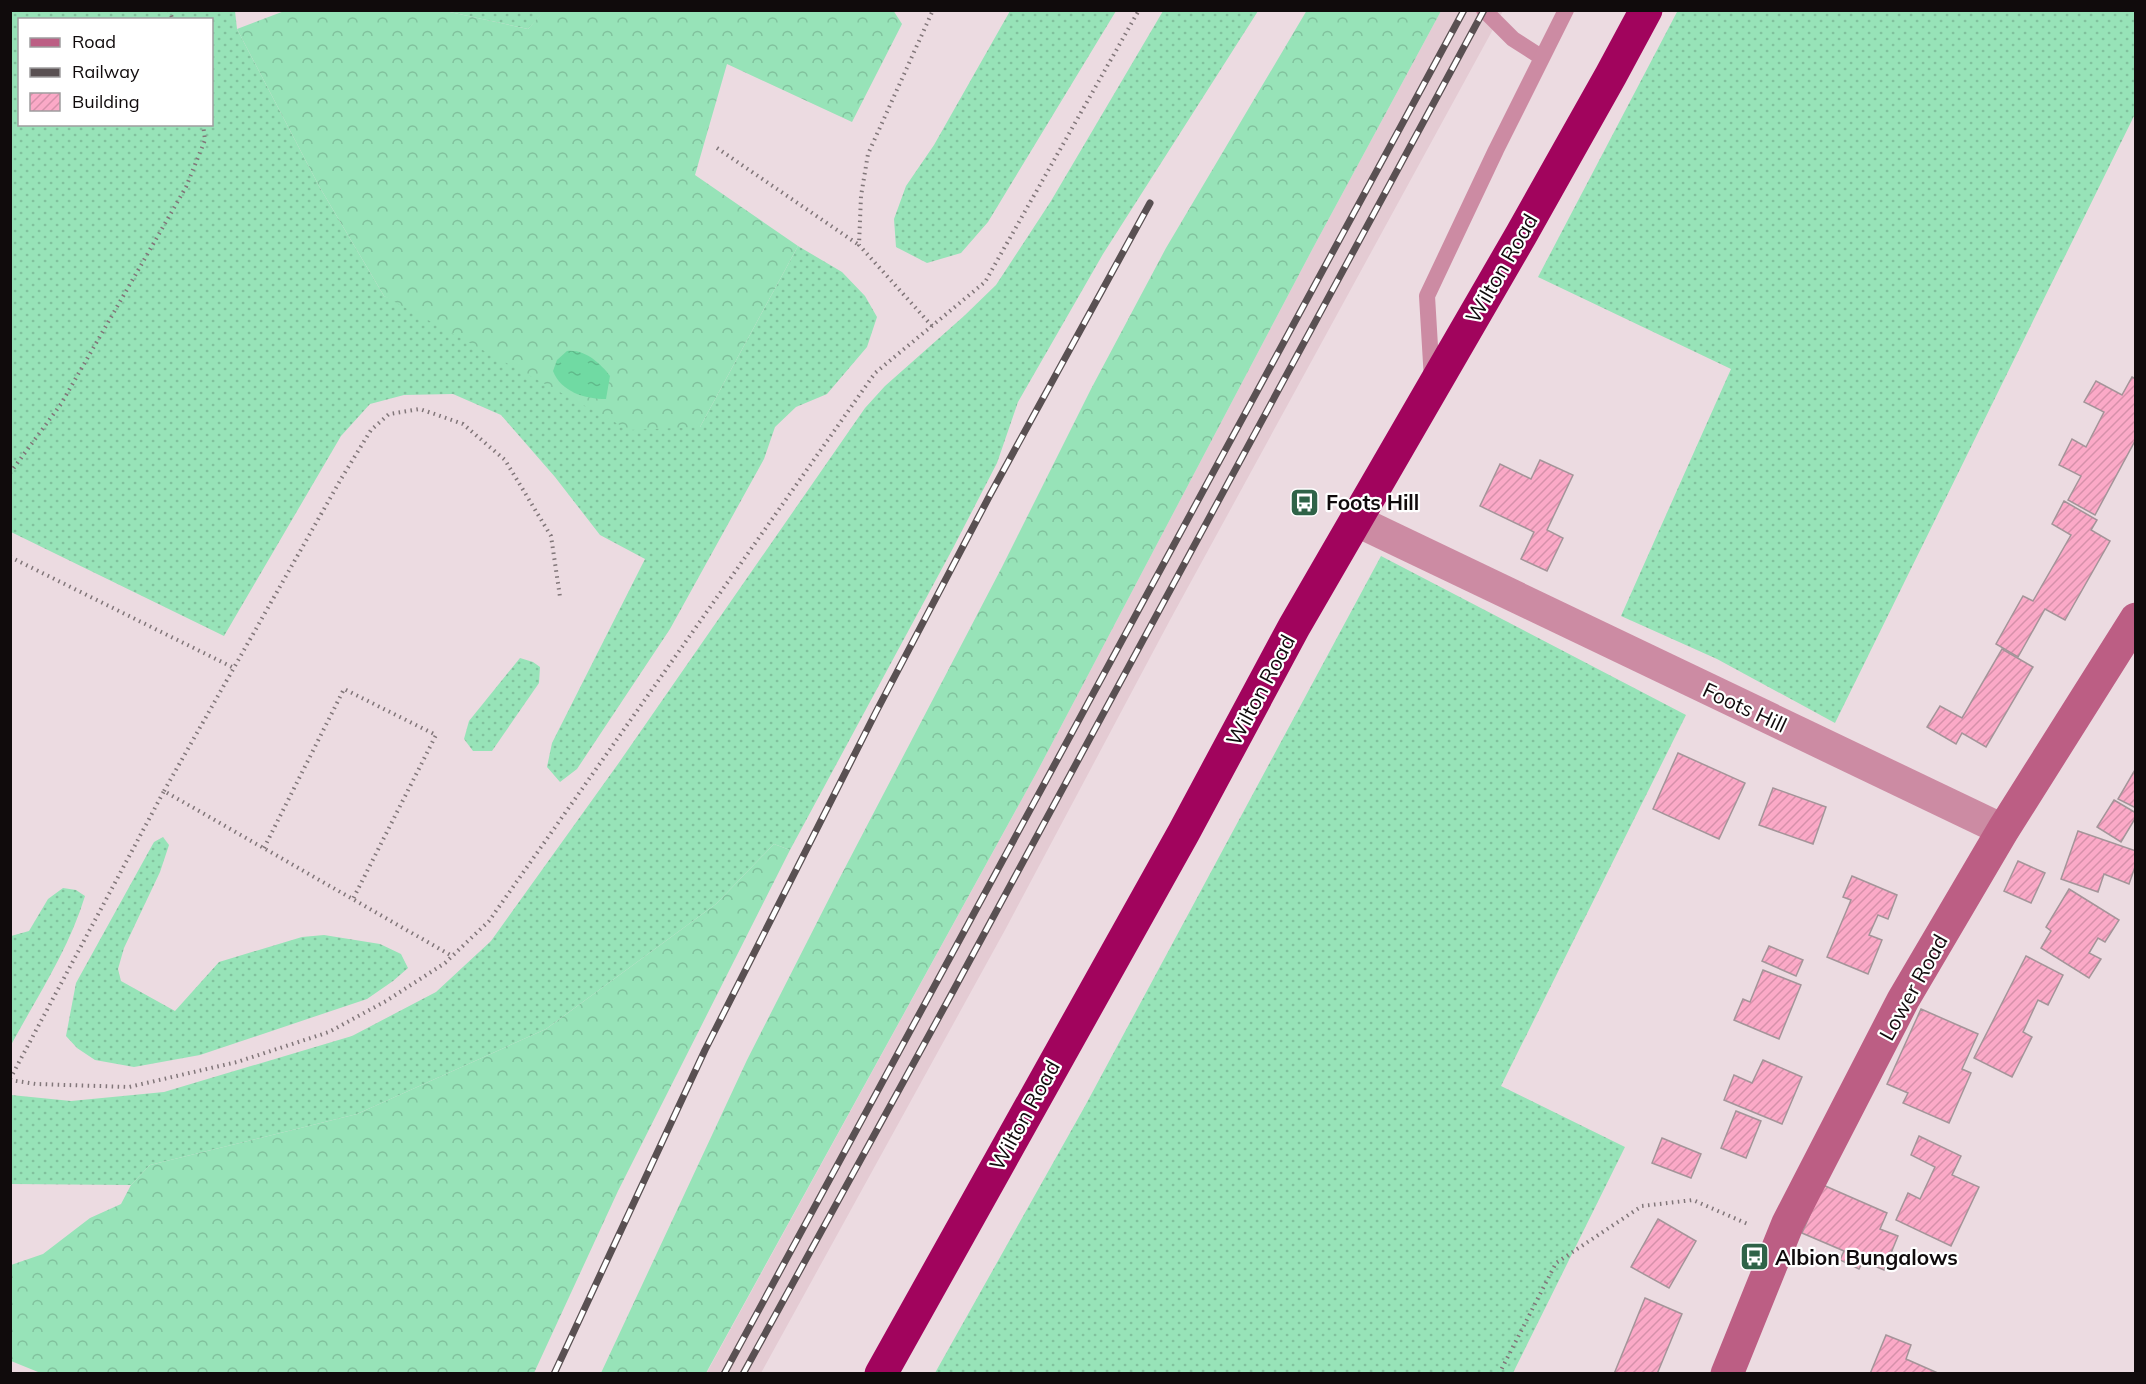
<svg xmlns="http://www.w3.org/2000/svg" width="2146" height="1384" viewBox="0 0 2146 1384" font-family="Mulish,sans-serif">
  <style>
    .built { fill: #e4cbd3 }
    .grass { fill: url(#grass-dots); fill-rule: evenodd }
    .forest { fill: url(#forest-crowns) }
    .water { fill: url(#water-ripples) }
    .building { fill: url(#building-hatch); stroke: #a49499; stroke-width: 1.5 }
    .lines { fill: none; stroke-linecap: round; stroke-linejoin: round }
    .path { stroke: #817679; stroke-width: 4; stroke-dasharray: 1.5 4.5; stroke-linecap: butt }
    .lane { stroke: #cc8ba3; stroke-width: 16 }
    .street { stroke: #cc8ba3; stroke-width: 32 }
    .secondary { stroke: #bc5e84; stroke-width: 33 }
    .highway { stroke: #a1045d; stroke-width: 33 }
    .rail-casing { stroke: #595052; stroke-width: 7 }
    .rail { stroke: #fff; stroke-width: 4.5; stroke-dasharray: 14; stroke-linecap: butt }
    .labels { text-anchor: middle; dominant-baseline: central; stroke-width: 4.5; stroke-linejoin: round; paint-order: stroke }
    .street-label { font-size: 21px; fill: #100b0c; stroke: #fff }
    .poi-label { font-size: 21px; font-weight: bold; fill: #100b0c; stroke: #fff; text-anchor: start }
  </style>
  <defs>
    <pattern id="grass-dots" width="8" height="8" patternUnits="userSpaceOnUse" patternTransform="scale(1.5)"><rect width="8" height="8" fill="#97e3b8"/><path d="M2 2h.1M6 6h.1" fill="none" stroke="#81c19d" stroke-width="1.8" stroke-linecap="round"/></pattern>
    <pattern id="forest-crowns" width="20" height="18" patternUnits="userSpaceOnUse" patternTransform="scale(1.5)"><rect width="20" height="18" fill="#97e3b8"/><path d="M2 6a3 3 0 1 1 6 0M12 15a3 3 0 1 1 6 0" fill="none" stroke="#81c19d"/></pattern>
    <pattern id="water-ripples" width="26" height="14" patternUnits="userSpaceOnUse" patternTransform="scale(1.5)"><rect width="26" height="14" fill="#70daa3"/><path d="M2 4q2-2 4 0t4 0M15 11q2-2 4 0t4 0" fill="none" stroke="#60ba8b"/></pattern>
    <pattern id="building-hatch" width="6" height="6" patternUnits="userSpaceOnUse" patternTransform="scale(1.5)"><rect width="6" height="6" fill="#fba9c7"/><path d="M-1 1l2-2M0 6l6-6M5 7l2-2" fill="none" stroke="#d690aa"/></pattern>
  </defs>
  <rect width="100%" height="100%" fill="#ecdbe1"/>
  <path class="built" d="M1441 11H1503L1170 620 1005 930 761 1373 706 1374 1038 770 1313 248Z"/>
  <g class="grass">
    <path d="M1678 10 2135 11V114L1835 723 1717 659 1621 616 1731 369 1538 277Z"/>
    <path d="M10 11H235L237 29 319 186 384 296 700 427 798 246 842 272 865 296 877 317 867 347 827 394 796 407 775 427 764 459 670 629 577 769 560 782 547 767 552 743 645 559 600 535 555 477 501 415 453 394 404 395 370 404 341 436 224 636 11 532ZM20 20H212V124H20Z"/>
    <path d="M445 11H545L528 29Z"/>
    <path d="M1010 11H1116L988 222 961 253 927 263 896 247 894 219 906 186 934 145Z"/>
    <path d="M1163 11H1258L1103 254 1018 402 997 463 952 550 790 850 774 844 716 904 546 1029 357 1114 150 1165 131 1185 11 1184V1095L71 1101 164 1092 352 1036 436 992 491 941 618 764 865 408 885 386 964 316 996 285 1051 201Z"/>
    <path d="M1381 556 1686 715 1501 1086 1625 1147 1513 1373H935L1085 1106Z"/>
    <path d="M520 658 533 662 540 667 539 683 492 751H473L464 739 469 721Z"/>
    <path d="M163 837 169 845 160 872 124 948 118 969 121 981 175 1011 219 962 302 937 324 935 380 944 401 954 408 968 393 981 367 999 200 1055 134 1067 95 1060 77 1048 66 1036 76 983 154 842Z"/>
    <path d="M63 888 76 890 85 896C69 949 37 997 11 1045V936L29 931 48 899Z"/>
  </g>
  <g class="forest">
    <path d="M287 10 445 11 528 29 545 10H893L902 24 852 122 727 64 695 175 798 246 700 427 629 430 384 296 319 186 237 29Z"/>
    <path d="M1307 10 1441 11 1313 248 1038 770 706 1373H601L747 1060 836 885 1002 567 1091 389 1166 248Z"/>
    <path d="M774 844 790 850 618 1191 534 1373 43 1374 11 1361V1265L43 1254 90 1218 121 1204 131 1185 150 1165 357 1114 546 1029 716 904Z"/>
  </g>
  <path class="water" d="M567 351C585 349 600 363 610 376L606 399C585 399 561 392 553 371L557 360Z"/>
  <g class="building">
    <path d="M2132 377 2136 379V439L2095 515 2068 500 2081 476 2059 465 2072 439 2086 447 2104 412 2084 402 2096 381 2122 395Z"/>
    <path d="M1540 460 1573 475 1547 530 1563 538 1547 571 1521 559 1534 532 1480 506 1500 464 1531 479Z"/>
    <path d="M2064 501 2097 520 2091 530 2110 541 2065 620 2045 609 2018 657 1996 644 2023 596 2033 601 2071 535 2052 524Z"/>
    <path d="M2002 649 2033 667 1986 747 1962 733 1956 744 1927 727 1940 706 1962 718Z"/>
    <path d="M1678 753 1745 783 1719 839 1653 809Z"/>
    <path d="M2136 768V808L2118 799Z"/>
    <path d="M1773 788 1826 807 1813 844 1759 825Z"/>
    <path d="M2114 800 2136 813V817L2121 842 2097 827Z"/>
    <path d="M2078 831 2136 851V864L2129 884 2104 874 2098 892 2061 879Z"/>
    <path d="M2018 861 2045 873 2031 903 2004 891Z"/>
    <path d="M1852 876 1897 895 1888 919 1878 915 1869 935 1882 940 1868 974 1827 957 1851 900 1843 897Z"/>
    <path d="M2069 889 2119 920 2105 942 2098 938 2089 953 2101 959 2089 978 2041 948 2051 931 2046 927Z"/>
    <path d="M1769 946 1803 960 1796 976 1762 961Z"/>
    <path d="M2026 956 2063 975 2048 1005 2038 1000 2023 1032 2032 1037 2012 1077 1974 1058Z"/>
    <path d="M1763 970 1801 985 1779 1039 1734 1020 1743 999 1750 1002Z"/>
    <path d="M1921 1009 1978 1034 1962 1069 1971 1073 1949 1123 1903 1103 1908 1093 1887 1084Z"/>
    <path d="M1763 1060 1802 1077 1782 1124 1724 1100 1734 1075 1752 1083Z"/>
    <path d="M1736 1111 1761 1121 1746 1158 1721 1148Z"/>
    <path d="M1919 1136 1961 1156 1952 1175 1979 1187 1951 1246 1896 1220 1908 1193 1920 1199 1935 1167 1911 1155Z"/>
    <path d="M1662 1138 1701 1154 1691 1178 1652 1163Z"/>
    <path d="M1823 1185 1887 1213 1880 1229 1898 1236 1884 1270 1863 1261 1859 1269 1840 1260 1844 1251 1802 1233Z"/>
    <path d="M1658 1219 1696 1241 1669 1288 1631 1267Z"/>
    <path d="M1645 1298 1682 1314 1657 1374H1614Z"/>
    <path d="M1886 1335 1911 1345 1906 1359 1940 1374H1870Z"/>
  </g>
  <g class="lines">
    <g class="path">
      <path d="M169 10 173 20"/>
      <path d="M717 148 859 245"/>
      <path d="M932 326 859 245 861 196 868 154 933 10"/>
      <path d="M10 473 61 404 186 187 205 140 203 124"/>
      <path d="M10 557 234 668"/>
      <path d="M164 791 341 479 371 430 389 414 420 409 463 424 505 460 551 536 560 597"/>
      <path d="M264 848 344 689 436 735 353 899"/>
      <path d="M10 1079 164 791 452 956"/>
      <path d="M10 1080 36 1084 129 1087 237 1062 329 1032 386 1001 445 963 489 921 875 373 985 282 1139 10"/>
      <path d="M1499 1374 1556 1263 1642 1206 1693 1200 1750 1225"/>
    </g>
    <g class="lane">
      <path d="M1484 10 1513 39 1541 57"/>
      <path d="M1432 380 1427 296 1496 150 1566 10"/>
    </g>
    <path class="street" d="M1357 521 2003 830"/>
    <path class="secondary" d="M1727 1374 1788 1223 1903 1000 2003 830 2136 619"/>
    <path class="highway" d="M881 1374 1184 832 1294 627 1521 235 1611 75 1646 10"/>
    <defs>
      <g id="rail">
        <path d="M554 1374 705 1050 876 712 990 495 1150 203"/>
        <path d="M724 1374 1464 10"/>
        <path d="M743 1374 951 995 1484 10"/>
      </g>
    </defs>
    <use href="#rail" class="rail-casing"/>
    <use href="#rail" class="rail"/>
  </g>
  <defs>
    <symbol id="bus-square" viewBox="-11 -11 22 22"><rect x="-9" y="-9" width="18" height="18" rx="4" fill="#2f6348" stroke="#fff"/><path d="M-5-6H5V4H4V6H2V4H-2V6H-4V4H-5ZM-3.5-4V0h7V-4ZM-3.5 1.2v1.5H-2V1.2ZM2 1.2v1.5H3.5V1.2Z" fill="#fff"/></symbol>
  </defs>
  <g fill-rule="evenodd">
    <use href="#bus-square" x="1288" y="486" width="33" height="33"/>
    <use href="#bus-square" x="1738" y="1240" width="33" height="33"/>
  </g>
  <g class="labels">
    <g class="street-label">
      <text transform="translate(1501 268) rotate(-60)">Wilton Road</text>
      <text transform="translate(1260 690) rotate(-62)">Wilton Road</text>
      <text transform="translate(1745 707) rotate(25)">Foots Hill</text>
      <text transform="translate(1913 987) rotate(-61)">Lower Road</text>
      <text transform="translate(1024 1115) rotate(-61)">Wilton Road</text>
    </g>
    <g class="poi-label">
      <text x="1326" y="502">Foots Hill</text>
      <text x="1775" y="1257">Albion Bungalows</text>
    </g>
  </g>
  <rect width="2146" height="1384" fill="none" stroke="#100b0c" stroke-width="24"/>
  <rect x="18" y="18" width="195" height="108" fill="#ffffff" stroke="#9f9d9e" stroke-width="1.5"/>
  <rect x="30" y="38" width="30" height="9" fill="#bc5e84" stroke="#9f9d9e" stroke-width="1.5"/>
  <text x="72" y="48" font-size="18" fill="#100b0c">Road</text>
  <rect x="30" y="68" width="30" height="9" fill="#595052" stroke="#9f9d9e" stroke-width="1.5"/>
  <text x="72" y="78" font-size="18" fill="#100b0c">Railway</text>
  <rect x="30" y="93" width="30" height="18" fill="url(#building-hatch)" stroke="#9f9d9e" stroke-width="1.5"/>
  <text x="72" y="108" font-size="18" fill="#100b0c">Building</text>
</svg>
